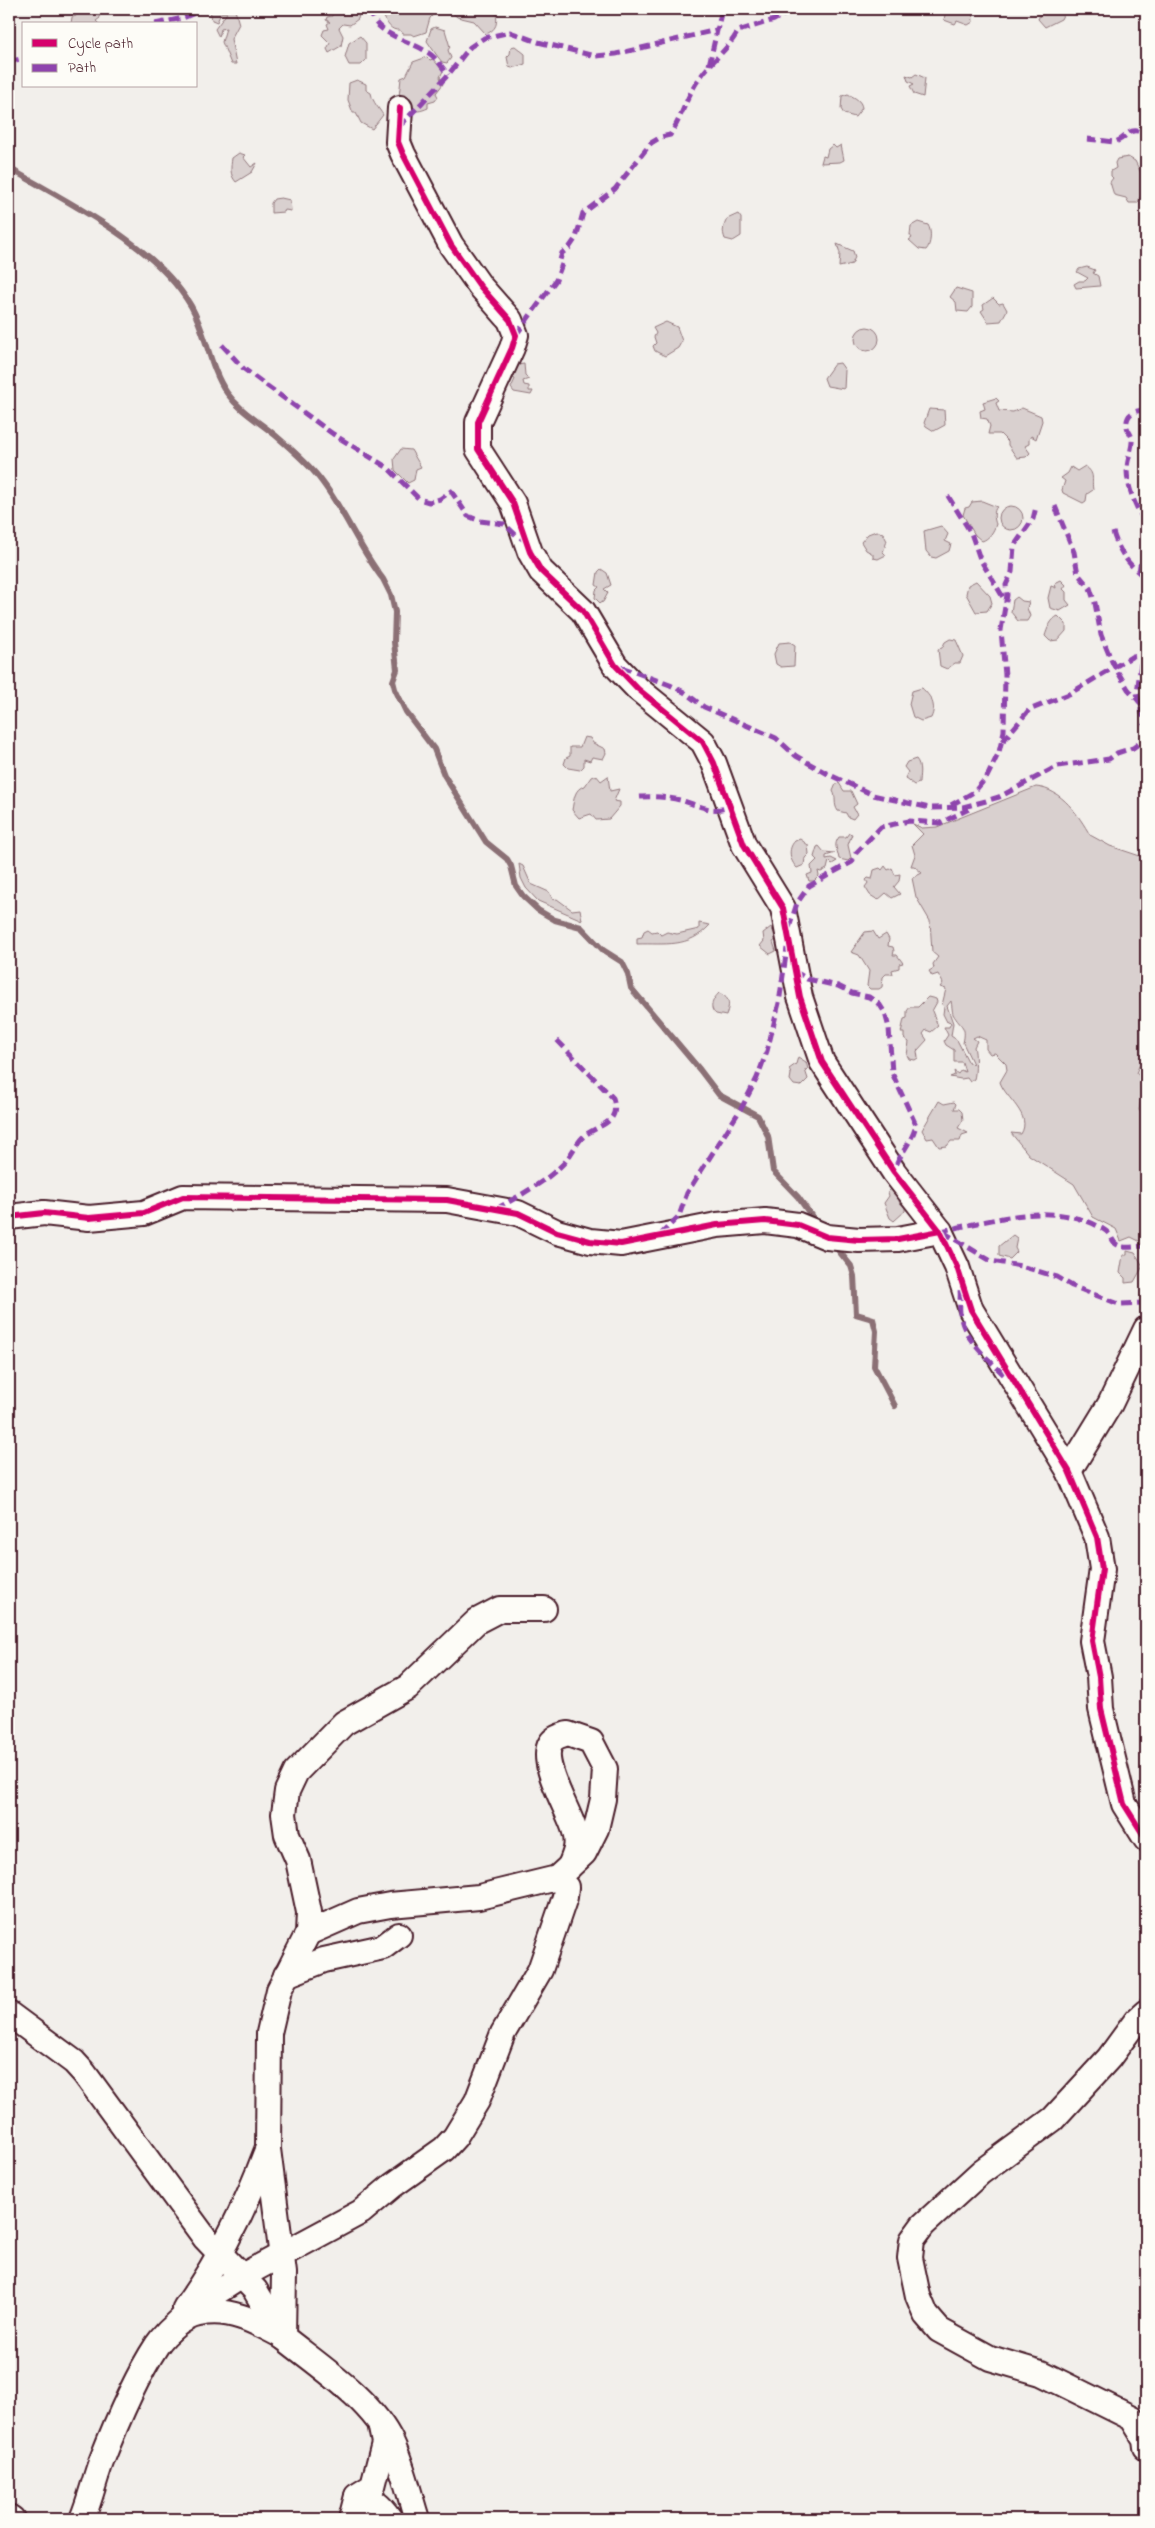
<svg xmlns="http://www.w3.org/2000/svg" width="1155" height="2528" viewBox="0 0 1155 2528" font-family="'Indie Flower',sans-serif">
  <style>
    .green { fill: #d9d0cf; stroke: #92787d; fill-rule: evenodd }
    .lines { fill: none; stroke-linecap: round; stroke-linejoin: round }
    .stream { stroke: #8b6f75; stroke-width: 6 }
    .minor-casing { stroke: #4a1f2b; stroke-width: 28 }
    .minor { stroke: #fdfcf7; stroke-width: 24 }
    .quiet { stroke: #8e44ad; stroke-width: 5; stroke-dasharray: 10 5; stroke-linecap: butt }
    .cycleway-casing { stroke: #fdfcf7; stroke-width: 9 }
    .cycleway { stroke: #d6006c; stroke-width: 6 }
  </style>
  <rect width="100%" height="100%" fill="#f2efeb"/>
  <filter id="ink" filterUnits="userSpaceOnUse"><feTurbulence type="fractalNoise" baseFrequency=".02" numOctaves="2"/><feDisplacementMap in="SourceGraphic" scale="10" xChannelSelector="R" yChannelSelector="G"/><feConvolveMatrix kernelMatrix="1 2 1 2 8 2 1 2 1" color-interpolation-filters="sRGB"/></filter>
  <g filter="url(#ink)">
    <g class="green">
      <path d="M76 9H96L100 18 96 21 99 24H71L72 17 76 16Z"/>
      <path d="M214 9 235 10 239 24 231 39 236 64H231L222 42 226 28 221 29 219 37 215 29 227 13H221L217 22 212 20 210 10Z"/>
      <path d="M334 9H360L358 19 350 25 343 24 339 28 343 36 341 46 329 53 327 49 330 43 322 35 324 30 329 29 327 24 330 22 326 20 327 17 332 16Z"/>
      <path d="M386 9H434L435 13 430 18 426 32 414 36 411 34H403L400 30C390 31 387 23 383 15Z"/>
      <path d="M448 9H495C498 21 498 29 486 34L474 21 457 17Z"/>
      <path d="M946 9H972L973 22 968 25 957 21 955 24 944 20Z"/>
      <path d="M1039 9H1066L1061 19 1045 27 1038 19 1041 13Z"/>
      <path d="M435 27 445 30 450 47 448 50 451 58 447 63 442 62C436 55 432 48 427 41L431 29Z"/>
      <path d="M360 36 366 43V60L361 65H349L345 57 349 43Z"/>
      <path d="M515 46 525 54V64L512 68 509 67 507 57 510 54 511 47Z"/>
      <path d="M427 57 430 60 433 59 443 71 440 77 443 84 436 93 438 97 435 101 428 103V108C413 115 409 109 399 97L401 78 406 76 413 62Z"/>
      <path d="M916 74 925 78 923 97 914 94 910 86 914 84 908 81 906 75 912 77Z"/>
      <path d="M357 80 366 84V90L371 93C373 103 379 108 383 115L372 129 361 123 356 113H353L348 100 349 83Z"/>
      <path d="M848 94C855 98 861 100 862 108L855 117 844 114 841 109 842 96Z"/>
      <path d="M833 145 836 148 841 145 844 160 840 162 821 163 823 156 826 157 828 149Z"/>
      <path d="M239 153 245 155 243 157 251 167 257 163 252 172 236 182C229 174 231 167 232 158Z"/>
      <path d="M1128 157 1135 161 1146 183 1144 190 1146 192 1140 197 1138 203H1129L1126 198 1114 195 1110 182 1113 178 1111 176V171L1116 168 1115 163 1117 159Z"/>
      <path d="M281 198 290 200 291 211 285 210 284 212 271 213V203L274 199Z"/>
      <path d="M738 214 741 218V236L733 241 725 239C722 231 723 227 727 219Z"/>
      <path d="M918 222 928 225C932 231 931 245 926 250L919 249 909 240 912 238 910 235 911 226Z"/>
      <path d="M837 244 853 251 855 257 852 264 839 267 840 253Z"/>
      <path d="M1087 267 1095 270 1093 273 1098 276 1100 286 1076 288 1074 284 1079 281H1085L1088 278 1077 272 1079 269Z"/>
      <path d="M956 288 972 293V307L968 312 957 311 956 302 950 297Z"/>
      <path d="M993 298 999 304 1003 303 1007 310 1001 321 988 322 981 311 984 309 983 305Z"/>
      <path d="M666 322 677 327 682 341 678 348 665 356 655 351 653 346 656 343 654 337 656 333 653 328Z"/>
      <circle cx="867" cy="339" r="12"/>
      <path d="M840 363 845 370 844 389 827 386 824 378 834 364Z"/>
      <path d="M524 364 525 375 529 379 523 381 524 385 529 386V391H533L531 395 514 392 511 388 515 379 508 376 510 366Z"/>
      <path d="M996 398 999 401 996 403 999 411 1013 412 1022 408 1041 416 1042 421 1036 439 1031 436 1029 439V444L1025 446 1030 453 1026 457 1017 458 1008 445V442L1000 434H988L990 426 987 419 981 418 980 411 985 409 983 402Z"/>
      <path d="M929 409 944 410 945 425 934 431 926 426 924 423Z"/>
      <path d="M401 449 411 450 421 467 416 469 414 480 408 483 395 470 394 459Z"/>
      <path d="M1085 466C1096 474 1091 479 1093 490L1087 494 1086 501 1083 503 1063 493 1062 490 1065 481 1061 478 1068 473 1071 467 1077 471Z"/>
      <path d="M982 501 997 507C993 510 994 520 996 524 994 531 989 539 982 541L975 535 963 515 965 508 969 507 972 502Z"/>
      <circle cx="1011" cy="518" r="12"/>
      <path d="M941 526 948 534 945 541 951 544 949 551 936 558 931 557 926 551 924 531Z"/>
      <path d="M876 531 883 533 887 541 883 552 886 555 878 559 873 558V554L866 550 861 542 868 534Z"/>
      <path d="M601 569 607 573 611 585 604 589 608 593 603 602 600 603 595 598 596 590 599 587 596 585 598 572Z"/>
      <path d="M1061 580 1066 585 1063 589 1066 592V600L1070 605 1060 611 1050 608 1048 598 1051 586 1056 588 1055 583Z"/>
      <path d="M976 581 990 596 992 603 987 611 976 612 966 594 968 585Z"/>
      <path d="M1017 597 1022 601 1029 602 1027 608 1030 616 1027 621H1018L1011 612 1013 600Z"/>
      <path d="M1058 616 1066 624V631L1058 640 1050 641 1045 636C1047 629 1051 619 1058 616Z"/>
      <path d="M950 639 956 640 963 656 960 663H955L947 669 940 666 938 649 942 648 945 642Z"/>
      <path d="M790 642 795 645 794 666 781 667 776 664 774 654 779 643Z"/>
      <path d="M922 688C931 697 937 705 931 718L921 721 913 717 909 704 912 691Z"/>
      <path d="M584 737 590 738 593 743 605 749 606 753 603 759 592 757 590 761 584 759V766L580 770 568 768 564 764 566 758 570 756V747H580Z"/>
      <path d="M916 759C922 766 919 776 919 783L914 785 905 778 908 772 904 767 907 762Z"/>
      <path d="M596 775 601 781 608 776 610 791 619 789 614 801 620 802V806L609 819 596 820 591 814 579 818 572 810C574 800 574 788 585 786L591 777Z"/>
      <path d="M839 783 844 791H851L857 804 853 807 857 814 853 819 848 817 846 813 838 811C833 804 837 798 833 791L836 784Z"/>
      <path d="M1036 787C1062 789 1079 816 1090 835L1110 846 1146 858V1062L1139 1066 1136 1073 1140 1076 1146 1071 1139 1110 1146 1120V1232L1144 1233V1238L1139 1241 1131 1237 1121 1241 1116 1229 1093 1217 1074 1184 1029 1155 1011 1133 1021 1134C1033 1115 1005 1098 1000 1082L1007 1070 1006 1064 995 1053 990 1054 986 1049V1040L977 1036 973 1038 977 1041 974 1047C976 1052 976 1073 974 1079L970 1082 967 1078 961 1079 950 1077 955 1075 954 1071 958 1074 961 1070 965 1072 962 1062H954V1050L946 1045 944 1041 948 1035 944 1027H949L951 1023 949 1021 947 1022 943 1014 944 1007 942 1005 946 989 940 987 943 983 938 974 932 976 929 971 934 968 933 964 938 957 932 952 930 921 916 897 912 878 922 873 914 866H911L915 855 912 845 923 834 913 824 922 828 937 827ZM951 1001C952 1005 952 1011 953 1014 961 1028 967 1025 963 1043L973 1064 969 1063 957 1040 951 1036 953 1023 947 1006Z"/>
      <path d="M849 833 852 834 848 845 851 858 848 861 839 859C837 847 833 846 839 837H846Z"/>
      <path d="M800 839 808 845 809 854 805 858 804 865 797 868C790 861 787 849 795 841Z"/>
      <path d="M819 846 824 852 835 853 826 856V859L831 858 837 861 832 864 829 861 827 869 821 872 818 871 819 876 814 881H809L807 875 812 873 811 866 817 860 814 857 817 847Z"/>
      <path d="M519 864 523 866 531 884 549 892 553 900 557 899 572 910 580 909 582 920 538 901 526 888 521 878Z"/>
      <path d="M885 866 888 870 892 868 895 875 900 874 899 881 894 887 900 894 892 898 886 893 878 900 870 895 865 887 868 883 866 880 868 878 872 879 874 870 880 868 882 870Z"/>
      <path d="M699 923 710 925C688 949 665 943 637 944V938L642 937 644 931 648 929 652 932 657 931 661 935 667 932 677 934 699 929Z"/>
      <path d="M771 927 777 939 773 942 776 951 770 954 760 946 764 941 763 933Z"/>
      <path d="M873 931 878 939 886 934 889 939 888 946 893 947 894 951 893 955H897L903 963 899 964V968L892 970 893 974H886L883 977 882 987 879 989H870L867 986 869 971 859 955 851 952 865 932Z"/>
      <path d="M719 993C732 999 729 1005 726 1016L716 1014C708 1008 713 999 719 993Z"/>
      <path d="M928 997 936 999 937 1002 932 1011 938 1026 931 1032 926 1030 923 1034 927 1040 917 1051 918 1058 915 1060 909 1059 907 1055 909 1042 904 1038V1033H901L904 1019 907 1018V1011L910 1007H918Z"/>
      <path d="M798 1057 806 1062 808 1069 805 1070 808 1079 801 1086 794 1085 790 1080 791 1074 789 1069 796 1064Z"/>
      <path d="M939 1101 944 1104 954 1102 956 1104 954 1109H959L962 1112 963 1120 958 1128 968 1133 962 1135 960 1141H951L947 1146 939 1147 933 1138 927 1139 922 1130Z"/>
      <path d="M893 1187 901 1196 899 1202 905 1207V1211L894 1221 890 1218 884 1203 889 1196 888 1192Z"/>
      <path d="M1013 1235 1017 1238 1015 1248 1017 1252 1010 1259 999 1256V1246Z"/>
      <path d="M1127 1251 1135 1253 1143 1266 1134 1282 1125 1283V1278L1120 1273 1123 1255H1127Z"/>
    </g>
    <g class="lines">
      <g class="stream">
        <path d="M9 168C70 204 154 243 191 306 207 334 209 367 227 393 240 411 258 421 275 435 289 447 304 460 316 474 343 506 358 547 383 579L391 595 395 612 394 642 397 670 393 681 395 689 406 712 434 749 444 775 486 842 507 859 511 866 516 886 523 896 538 910 555 920 581 927 603 950 622 962 628 974 631 988 700 1070 719 1095 758 1116 768 1136 773 1171 798 1197 818 1225"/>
        <path d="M834 1245 851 1266 854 1276 856 1314 873 1319 876 1331 874 1366 895 1406"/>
      </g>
      <defs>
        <g id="minor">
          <path d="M400 108 398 142 403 154 451 245 480 286 510 320 516 335 512 348 478 422V449L513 503 530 552 541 571 583 611 615 665 638 689 703 742 714 763 744 845 783 908 800 997 822 1062 894 1172 940 1231 957 1267 971 1310 1069 1471 1097 1537 1102 1569 1092 1641 1099 1677 1101 1709 1124 1804 1146 1839"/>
          <path d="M9 1217 44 1213 89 1218 144 1213 183 1197 447 1200 518 1213 557 1232 590 1241 621 1244 717 1225 765 1221 798 1225 827 1237 859 1240 898 1239 940 1231"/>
          <path d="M1069 1471 1110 1404 1146 1329"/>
          <path d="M568 1734 591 1742 605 1769 603 1799 596 1829 584 1853 570 1866C575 1854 579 1845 575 1832 570 1811 538 1763 551 1743 555 1737 562 1736 568 1734Z"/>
          <path d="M308 1933 358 1911 390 1905 479 1897 557 1878 569 1867"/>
          <path d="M286 1975 324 1960 383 1947 399 1935"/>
          <path d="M1146 2012 1136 2021 1109 2058 1053 2119 981 2172 923 2225 912 2240 910 2258 918 2296 926 2315 939 2330 990 2358 1041 2373 1132 2418 1145 2439 1146 2447"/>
          <path d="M9 2014 74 2062 84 2073 205 2238 255 2290 283 2337"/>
          <path d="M185 2308C220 2260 246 2206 267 2150"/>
          <path d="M168 2332 194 2307 242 2276 361 2212 392 2186 444 2149 455 2137 477 2101 503 2033 540 1970 565 1897 566 1887 557 1878"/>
          <path d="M357 2496C373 2498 381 2506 390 2519"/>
          <path d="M9 2517 12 2519"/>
          <path d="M82 2519C90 2500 94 2481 101 2462 115 2426 136 2377 157 2345 166 2332 183 2317 199 2314 229 2307 256 2322 282 2336"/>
          <path d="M351 2519 357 2496 373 2486 384 2443 381 2428"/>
          <path d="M417 2519C409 2494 403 2466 392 2443 372 2400 319 2366 283 2337L284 2273 268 2149 269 2033 279 1990 308 1933 309 1912 298 1860 287 1835 284 1814 287 1791 296 1772 344 1723 408 1687 477 1621 500 1609H544"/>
        </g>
      </defs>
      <use href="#minor" class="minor-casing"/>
      <use href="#minor" class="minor"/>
      <g class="quiet">
        <path d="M371 9C371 34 410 40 427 52 436 57 442 67 448 75"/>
        <path d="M155 24 183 18 204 9"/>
        <path d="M9 62 24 58"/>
        <path d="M709 65 722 9"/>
        <path d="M399 127 448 75 470 47 484 38 510 32 538 42 595 56 616 54 716 30"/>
        <path d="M1087 139 1115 142C1130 137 1127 125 1146 134"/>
        <path d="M516 335 556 280 562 264 560 260 562 253 569 248 576 238 583 213 615 189 651 143 661 137 670 135C682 117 686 97 699 79 711 61 728 50 738 31L774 20 794 9"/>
        <path d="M222 345 244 369 333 434 388 468 419 499 429 502 440 499 451 491 468 516 480 521 504 524 516 535 526 541"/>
        <path d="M1146 411C1135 409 1125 414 1127 427 1128 431 1131 434 1132 438 1133 448 1127 459 1127 469 1127 487 1136 509 1146 523"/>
        <path d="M948 496 971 533 980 559 1006 602"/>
        <path d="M1055 506 1074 552 1078 574 1090 588 1095 603 1101 635 1113 664 1128 689 1146 709"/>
        <path d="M1113 532C1119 552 1129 566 1146 578"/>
        <path d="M1139 573 1140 565 1146 563"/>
        <path d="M1146 650 1142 655 1137 693 1146 729"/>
        <path d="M621 667 670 685 684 692 704 707 776 738 796 756 828 774 873 795 930 808 963 807 986 801 999 797 1058 766 1109 759 1117 753 1133 748 1146 738"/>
        <path d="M1003 741 1029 710 1069 694 1133 656 1142 655"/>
        <path d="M640 797C654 796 666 797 680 800 696 804 713 815 730 806"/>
        <path d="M951 805 974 792 987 777 999 752 1004 731 1005 675 1001 630 1007 595 1006 585 1012 572 1014 546 1033 519 1036 507"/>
        <path d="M789 928 797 903 809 886 852 862 856 853 881 827 909 821 940 823 969 809"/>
        <path d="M794 971 807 979 838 986 852 993 869 997 880 1005 885 1013 889 1028 892 1073 916 1125C912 1143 898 1155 894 1172"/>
        <path d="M496 1209C519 1196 544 1183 563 1164 571 1156 576 1143 584 1136 599 1124 621 1124 613 1098L555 1038"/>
        <path d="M940 1231C984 1223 1036 1205 1080 1219 1088 1221 1105 1228 1110 1235 1113 1240 1113 1244 1120 1246 1127 1249 1138 1246 1146 1246"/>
        <path d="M943 1232 991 1261 1021 1266 1057 1277 1072 1286 1119 1304 1146 1303"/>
        <path d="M660 1235 679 1216 687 1193 742 1107 757 1078 767 1051 779 1003 787 948"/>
        <path d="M960 1290C961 1297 959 1305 960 1313 963 1340 988 1358 1005 1376"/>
      </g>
      <defs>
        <g id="cycleway">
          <path d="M400 108 398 142 403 154 451 245 480 286 510 320 516 335 512 348 478 422V449L513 503 530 552 541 571 583 611 615 665 638 689 703 742 714 763 744 845 783 908 800 997 822 1062 894 1172 940 1231 957 1267 971 1310 1069 1471 1097 1537 1102 1569 1092 1641 1099 1677 1101 1709 1124 1804 1146 1839"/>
          <path d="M9 1217 44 1213 89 1218 144 1213 183 1197 447 1200 518 1213 557 1232 590 1241 621 1244 717 1225 765 1221 798 1225 827 1237 859 1240 898 1239 940 1231"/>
        </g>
      </defs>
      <use href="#cycleway" class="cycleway-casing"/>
      <use href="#cycleway" class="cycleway"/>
    </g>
  </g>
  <rect width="1155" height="2528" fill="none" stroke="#fdfcf7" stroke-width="30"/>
  <rect x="15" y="15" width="1125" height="2498" fill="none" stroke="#4a1f2b" stroke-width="2" filter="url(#ink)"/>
  <rect x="22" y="22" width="175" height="65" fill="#fdfcf7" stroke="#b5a4a5"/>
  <rect x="32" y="39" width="25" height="8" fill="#d6006c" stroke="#b5a4a5"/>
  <text x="68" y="48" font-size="15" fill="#4a1f2b">Cycle path</text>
  <rect x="32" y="64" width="25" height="8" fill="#8e44ad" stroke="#b5a4a5"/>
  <text x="68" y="72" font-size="15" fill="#4a1f2b">Path</text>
</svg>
